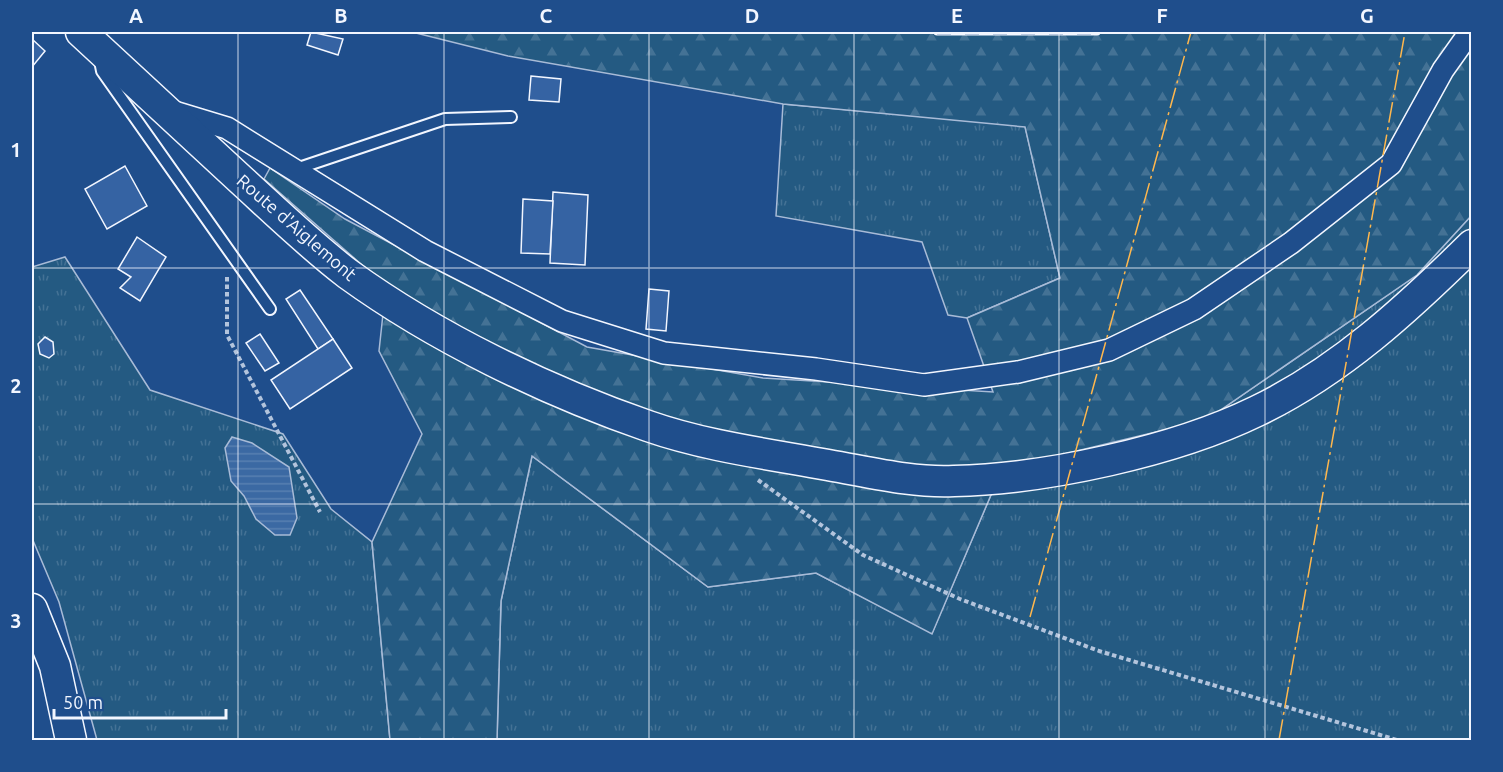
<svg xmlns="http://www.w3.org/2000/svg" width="1503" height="772" viewBox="0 0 1503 772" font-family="Ubuntu,sans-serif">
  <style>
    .grass { fill: url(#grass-tufts); stroke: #a8bbd7; stroke-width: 1.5 }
    .forest { fill: url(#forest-firs); stroke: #a8bbd7; stroke-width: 1.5 }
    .water { fill: url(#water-rules); stroke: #a8bbd7; stroke-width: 1.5 }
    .building { fill: #3563a3; stroke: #f2f6ff; stroke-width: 1.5 }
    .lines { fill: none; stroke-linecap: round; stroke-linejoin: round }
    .lane-casing { stroke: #f2f6ff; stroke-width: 14 }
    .street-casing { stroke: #f2f6ff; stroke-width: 24 }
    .secondary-casing { stroke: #f2f6ff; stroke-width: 33 }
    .path { stroke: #b3c4dc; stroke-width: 4; stroke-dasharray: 4.5 3; stroke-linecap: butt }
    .lane { stroke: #1f4e8c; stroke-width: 10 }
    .street { stroke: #1f4e8c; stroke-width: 21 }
    .secondary { stroke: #1f4e8c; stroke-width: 30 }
    .rail-casing { stroke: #f2f6ff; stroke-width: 7 }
    .rail { stroke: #1f4e8c; stroke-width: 4.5; stroke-dasharray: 14; stroke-linecap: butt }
    .power { stroke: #ffb74d; stroke-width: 1.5; stroke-dasharray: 21 4.5 3 4.5; stroke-linecap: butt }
    .grid { fill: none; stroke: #f2f6ff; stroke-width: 1.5; stroke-opacity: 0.55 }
    .labels { text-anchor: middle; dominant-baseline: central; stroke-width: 4.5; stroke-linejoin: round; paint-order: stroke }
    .street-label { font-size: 18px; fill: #f2f6ff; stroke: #1f4e8c }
    .neatline { fill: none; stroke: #f2f6ff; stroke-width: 2 }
    .grid-label { font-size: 20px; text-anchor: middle; font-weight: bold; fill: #f2f6ff }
  </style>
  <defs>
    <pattern id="grass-tufts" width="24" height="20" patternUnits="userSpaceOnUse" patternTransform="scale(1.5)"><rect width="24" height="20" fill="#245a82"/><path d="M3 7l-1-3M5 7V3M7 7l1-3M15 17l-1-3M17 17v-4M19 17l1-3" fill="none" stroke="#447295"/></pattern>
    <pattern id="forest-firs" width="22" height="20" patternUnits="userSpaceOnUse" patternTransform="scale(1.5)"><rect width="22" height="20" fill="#245a82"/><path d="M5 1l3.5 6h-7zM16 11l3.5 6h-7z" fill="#447295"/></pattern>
    <pattern id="water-rules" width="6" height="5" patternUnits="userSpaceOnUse" patternTransform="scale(1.5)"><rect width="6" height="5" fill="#3b69a3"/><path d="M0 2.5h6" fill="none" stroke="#587fb1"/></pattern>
  </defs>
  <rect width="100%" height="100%" fill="#1f4e8c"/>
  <g class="grass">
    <path d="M783 104 1025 126 1060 278 967 318 948 315 922 242 776 216Z"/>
    <path d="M1471 216V740H497L501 601 532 456 708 587 816 573 932 633 1002 469 1206 420 1417 275Z"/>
    <path d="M65 257 150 390 283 434 331 509 372 542 390 740H97L59 602 32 538V267Z"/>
  </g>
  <path class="forest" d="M412 32H1471V216L1417 275 1206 420 1002 469 932 634 816 573 708 587 532 456 501 601 497 740H390L372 542 422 434 379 351 386 286 264 179 270 168 345 219 587 347 763 378 993 392 967 318 1060 278 1025 127 783 104 508 56Z"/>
  <path class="water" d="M232 437 252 443 289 467 297 518 290 535H275L256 519 244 496 231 481 225 448Z"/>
  <g class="building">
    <path d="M311 32 343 39 338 55 307 45Z"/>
    <path d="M32 39 45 51 32 67Z"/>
    <path d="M531 76 561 79 559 102 529 100Z"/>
    <path d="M125 166 147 206 107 229 85 189Z"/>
    <path d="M553 192 588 195 585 265 550 263Z"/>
    <path d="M523 199 553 201 550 254 521 253Z"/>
    <path d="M137 237 166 257 140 301 120 288 131 277 118 269Z"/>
    <path d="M649 289 669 291 666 331 646 329Z"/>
    <path d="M300 290 333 339 318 349 286 299Z"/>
    <path d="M260 334 279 363 265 371 246 343Z"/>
    <path d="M45 337 53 342 54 354 49 358 40 354 38 344Z"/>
    <path d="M333 339 352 368 290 409 271 380Z"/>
  </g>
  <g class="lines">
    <defs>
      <g id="lane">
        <path d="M100 61 102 71 270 309"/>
        <path d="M293 170 445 119 511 117"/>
      </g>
      <path id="street" d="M171 111 227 128 425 251 562 321 664 353 816 369 924 385 1018 372 1109 350 1194 309 1291 243 1391 164 1443 70 1470 32"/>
      <g id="secondary">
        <path d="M81 32C134 81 187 130 240 179 275 211 310 245 348 274 435 337 546 391 648 426 705 446 768 454 828 465 869 472 912 483 954 481 1046 479 1175 451 1257 411 1340 371 1407 309 1472 245"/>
        <path d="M32 609 55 666 71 740"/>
      </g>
    </defs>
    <use href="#lane" class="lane-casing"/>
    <use href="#street" class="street-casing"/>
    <use href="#secondary" class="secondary-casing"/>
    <g class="path">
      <path d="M227 277V335L320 512"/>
      <path d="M758 480 863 555 960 599 1099 651 1397 740"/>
    </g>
    <use href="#lane" class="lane"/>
    <use href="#street" class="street"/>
    <use href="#secondary" class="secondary"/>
    <defs>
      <path id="rail" d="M937 32H1097"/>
    </defs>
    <use href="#rail" class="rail-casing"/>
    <use href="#rail" class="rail"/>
    <g class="power">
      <path d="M1030 617 1191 32"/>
      <path d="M1279 740 1405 32"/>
    </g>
  </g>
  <path class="grid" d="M238 32V740M444 32V740M649 32V740M854 32V740M1059 32V740M1265 32V740M32 268H1472M32 504H1472"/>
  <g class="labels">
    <g class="street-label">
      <text transform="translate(297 227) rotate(41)">Route d'Aiglemont</text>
    </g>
  </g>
  <rect width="1503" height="772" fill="none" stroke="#1f4e8c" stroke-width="66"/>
  <path d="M54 709v9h172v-9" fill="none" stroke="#f2f6ff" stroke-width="3"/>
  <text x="63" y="709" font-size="18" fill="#f2f6ff" stroke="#1f4e8c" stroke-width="4.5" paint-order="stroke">50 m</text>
  <rect x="33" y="33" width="1437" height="706" class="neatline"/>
  <g class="grid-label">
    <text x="136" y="23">A</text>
    <text x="341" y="23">B</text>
    <text x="546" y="23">C</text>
    <text x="752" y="23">D</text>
    <text x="957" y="23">E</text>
    <text x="1162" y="23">F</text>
    <text x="1367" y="23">G</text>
    <text x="16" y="157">1</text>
    <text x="16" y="393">2</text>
    <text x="16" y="628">3</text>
  </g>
</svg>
